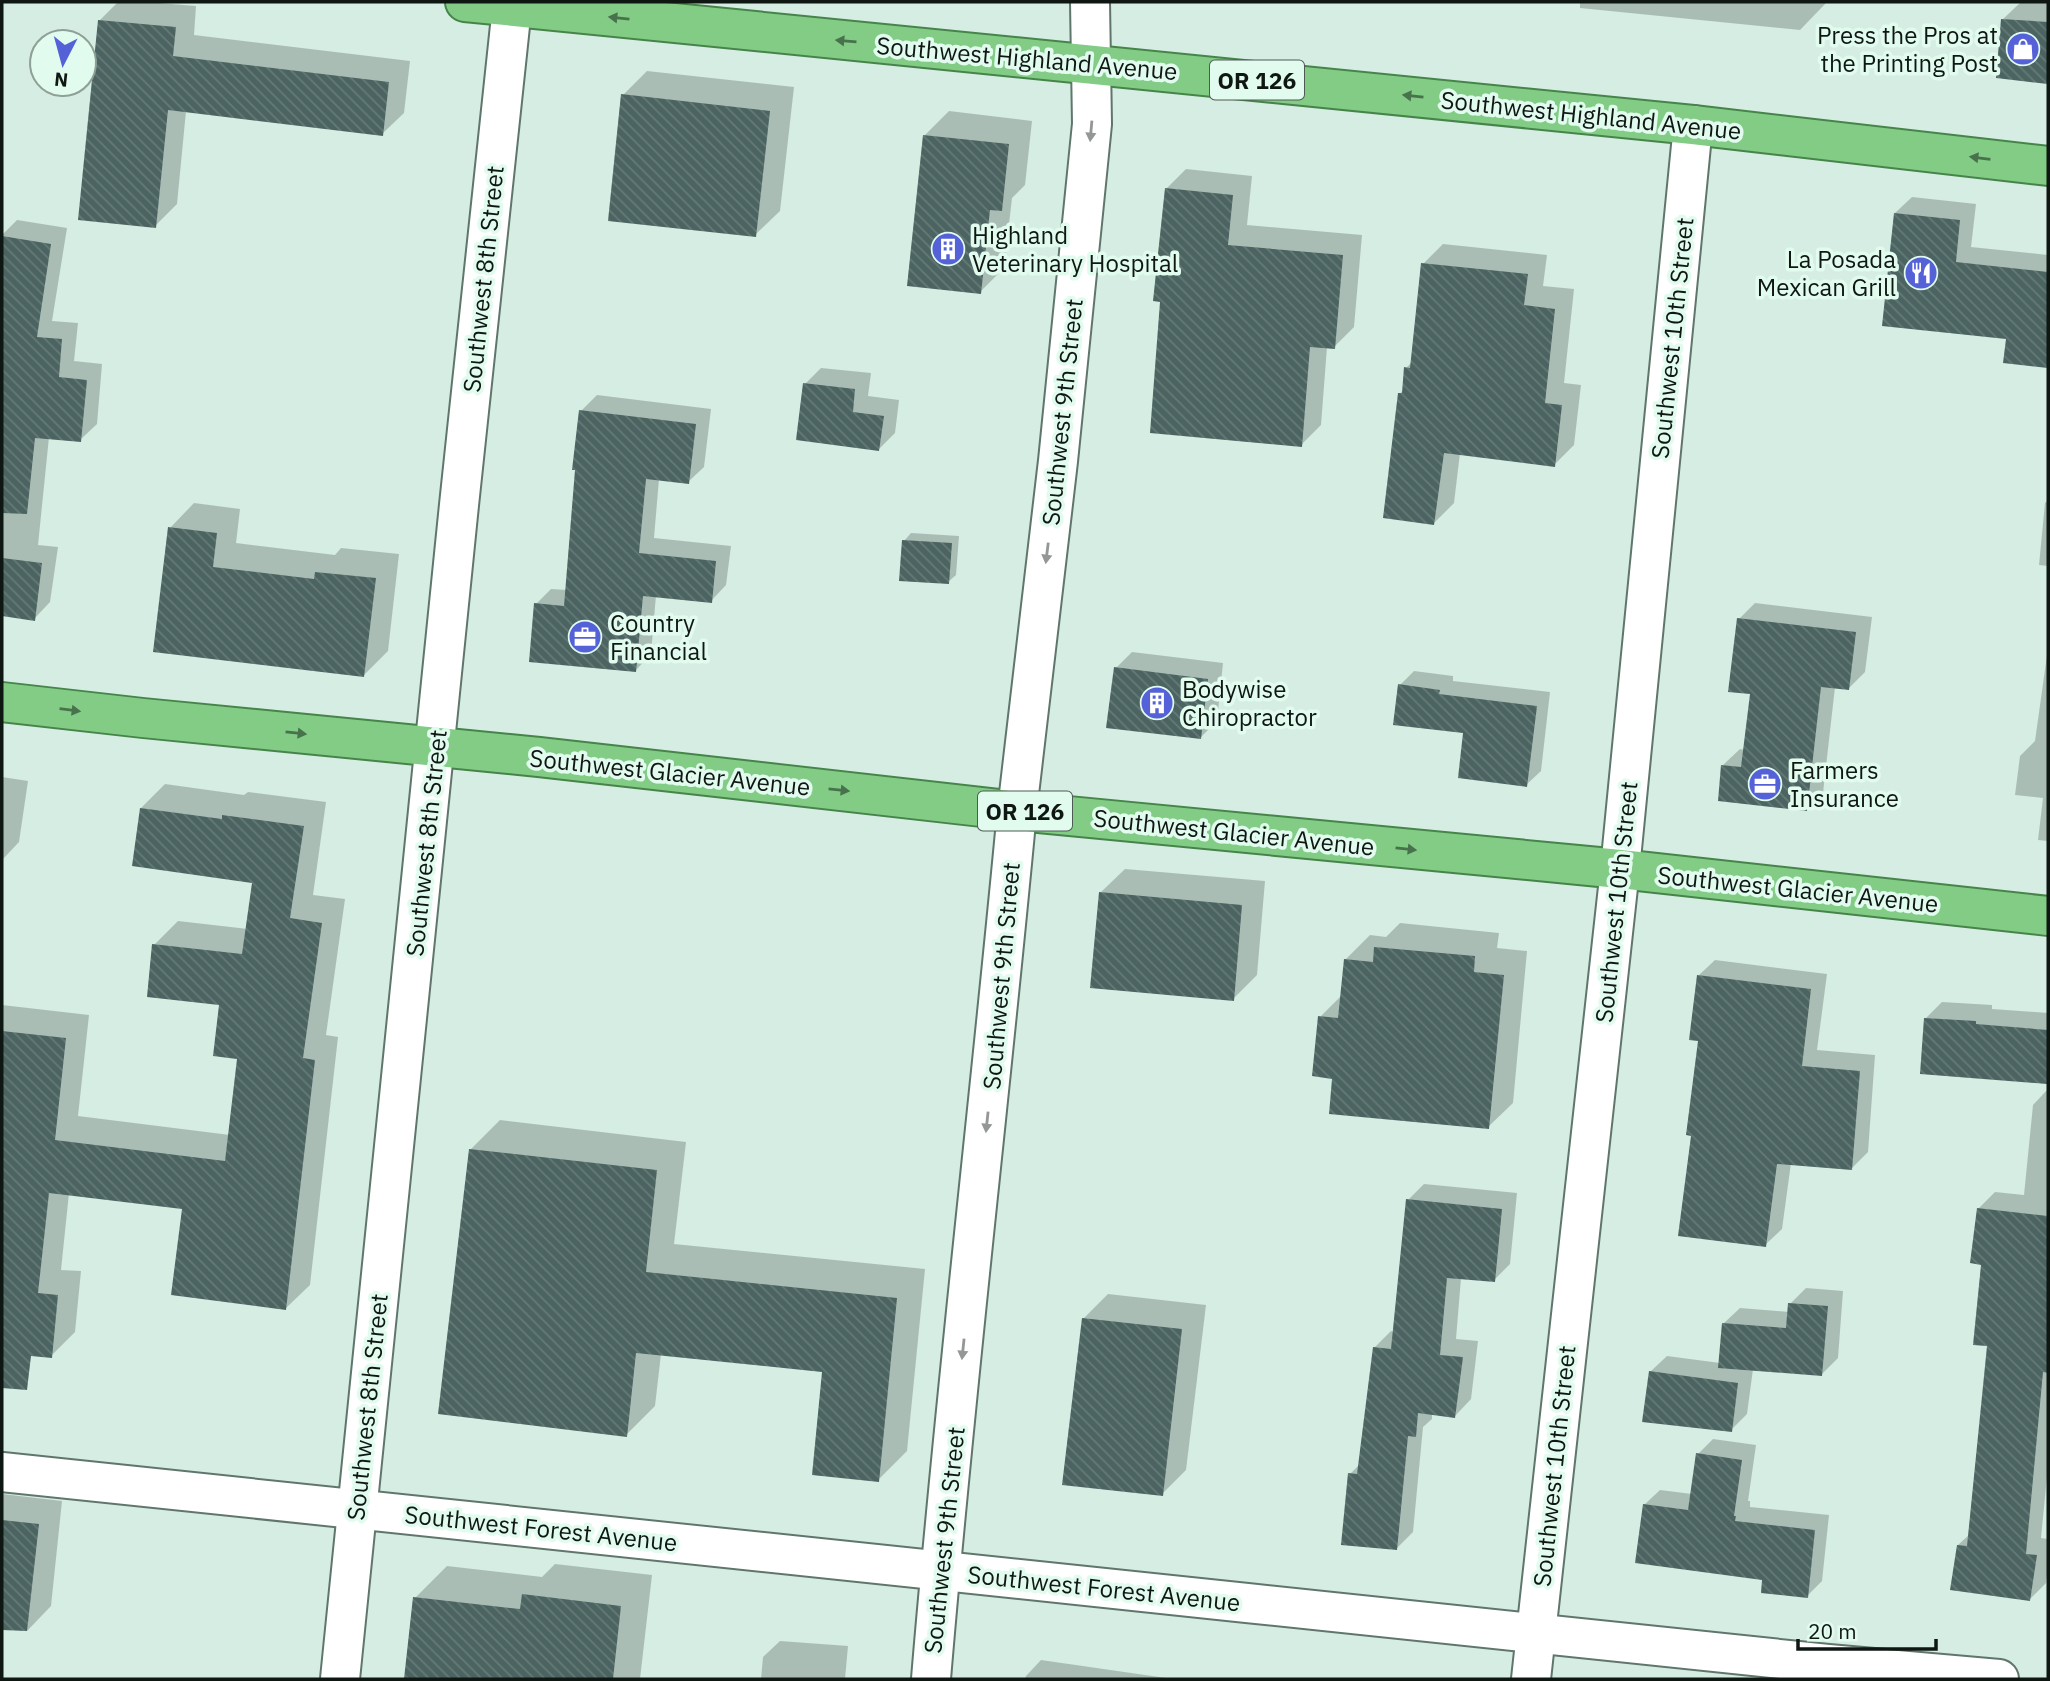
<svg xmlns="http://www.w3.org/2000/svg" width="2050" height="1681" viewBox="0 0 2050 1681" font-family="'IBM Plex Sans',sans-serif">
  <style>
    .shadow { fill: #0003 }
    .building { fill: url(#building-back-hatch) }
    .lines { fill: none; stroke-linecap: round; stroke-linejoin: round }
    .minor-casing { stroke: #60766c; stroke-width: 42 }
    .secondary-casing { stroke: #60766c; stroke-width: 42 }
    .trunk-casing { stroke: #46844a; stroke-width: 42 }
    .minor { stroke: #fff; stroke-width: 38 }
    .secondary { stroke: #fff; stroke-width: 38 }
    .trunk { stroke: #82cc86; stroke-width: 38 }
    .oneway { fill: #48724c }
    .oneway2 { fill: #939795 }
    .labels { text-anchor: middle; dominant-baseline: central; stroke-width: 7; stroke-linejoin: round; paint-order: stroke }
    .shield { fill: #e2fbef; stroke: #4e5b55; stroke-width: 2 }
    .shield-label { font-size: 23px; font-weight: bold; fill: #0f1713 }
    .poi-label { font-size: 24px; fill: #0f1713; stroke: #e2fbef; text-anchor: start }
    .street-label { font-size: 24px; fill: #0f1713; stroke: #e2fbef }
  </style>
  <defs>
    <pattern id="building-back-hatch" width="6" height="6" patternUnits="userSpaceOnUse" patternTransform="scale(1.75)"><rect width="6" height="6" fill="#4b6461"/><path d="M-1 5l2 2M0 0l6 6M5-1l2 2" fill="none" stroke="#667977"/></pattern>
  </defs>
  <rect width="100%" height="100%" fill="#d5ede2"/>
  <g class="shadow">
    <path d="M118 2H147L196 6 194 35 410 61 404 113 382 134 186 111 177 204 155 226 99 21Z"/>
    <path d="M1580 2H1827L1800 30 1580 8Z"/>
    <path d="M2021 2H2048V82L1998 77 2003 19Z"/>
    <path d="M647 71 794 87 780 211 755 235 623 95Z"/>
    <path d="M949 111 1032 121 1025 185 1012 198 1004 268 980 292 925 135Z"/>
    <path d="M1186 169 1252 176 1247 225 1362 235 1354 327 1334 347H1327L1321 425 1301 445 1166 189Z"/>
    <path d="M1912 197 1976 204 1971 247 2048 255V366L2005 361 2007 337 1895 213Z"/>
    <path d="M17 220 67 228 52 321 78 323 74 361 102 364 97 424 80 440 49 437 38 545 58 547 50 602 34 619 2 615V235Z"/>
    <path d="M1443 244 1547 255 1543 286 1574 289 1564 383 1581 385 1574 445 1554 465 1460 453 1454 503 1434 523 1400 394 1404 389 1406 368 1413 361 1423 264Z"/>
    <path d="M821 368 871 373 868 396 899 400 895 433 879 449 805 384Z"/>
    <path d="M597 395 711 409 704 467 688 482 659 479 654 538 731 546 726 585 711 601 656 595 651 654 636 670 536 604 551 589 567 590 581 411Z"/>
    <path d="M2048 500V566L2039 565 2045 503Z"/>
    <path d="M194 503 240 509 236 543 335 555 341 548 399 554 388 651 364 675 155 650 170 528Z"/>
    <path d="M911 533 959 536 956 575 948 582 904 541Z"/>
    <path d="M1755 603 1872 617 1865 672 1848 689 1835 687 1823 793 1807 809 1723 765 1740 749 1745 750 1752 693 1739 619Z"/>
    <path d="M2048 648V841L2038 840 2043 798 2015 795 2020 756 2035 741Z"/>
    <path d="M1132 652 1223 663 1217 721 1200 738 1116 668Z"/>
    <path d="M1414 671 1453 676V681L1550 692 1541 771 1526 785 1465 732 1400 685Z"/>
    <path d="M2 777 28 781 19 842 3 859Z"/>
    <path d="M165 784 244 795 248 792 326 802 313 895 345 899 326 1035 338 1037 310 1285 286 1308 184 1208 69 1193 61 1270 81 1271 75 1332 51 1356 2 1351V1005L89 1015 78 1116 230 1135 239 1057 221 1003 154 945 178 921 248 929 254 881 141 808Z"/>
    <path d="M1125 869 1265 881 1257 975 1233 999 1100 893Z"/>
    <path d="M1400 923 1499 933 1497 948 1527 951 1513 1103 1488 1127 1334 1077 1320 1017 1342 995 1345 960 1370 935 1386 937Z"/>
    <path d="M1715 960 1827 974 1817 1050 1875 1055 1868 1152 1851 1169 1791 1163 1782 1229 1765 1245 1693 1134 1700 1040 1698 976Z"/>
    <path d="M1942 1002 1992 1005V1009L2048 1013V1080L2046 1082 1926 1018Z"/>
    <path d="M2048 1089V1466L2041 1538 2048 1539V1568L2046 1583 2030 1599 1958 1545 1970 1534 1988 1345 1979 1208 1995 1192 2024 1195 2033 1105Z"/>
    <path d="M500 1120 686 1142 674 1244 925 1269 907 1451 878 1480 824 1370 661 1354 655 1406 626 1435 470 1150Z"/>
    <path d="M1424 1184 1517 1193 1510 1264 1494 1280 1461 1278 1456 1339 1478 1341 1471 1399 1455 1416 1432 1413V1419L1423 1427 1413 1532 1397 1548 1350 1474 1361 1463 1374 1348 1391 1331 1394 1332 1408 1200Z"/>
    <path d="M1806 1288 1843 1291 1838 1358 1821 1375 1753 1369 1747 1414 1731 1430 1650 1372 1667 1356 1720 1363 1723 1324 1740 1308 1789 1312 1790 1304Z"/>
    <path d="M1108 1294 1206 1305 1186 1470 1162 1494 1083 1319Z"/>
    <path d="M1713 1439 1756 1445 1748 1501H1750V1507L1829 1515 1822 1581 1807 1596 1764 1578 1644 1505 1660 1490 1692 1494 1698 1454Z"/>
    <path d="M2 1494 62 1501 51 1606 27 1631 2 1628Z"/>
    <path d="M555 1564 652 1575 640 1679H406L415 1598 447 1566 542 1577Z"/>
    <path d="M780 1641 848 1646 845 1679H761L763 1657Z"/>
    <path d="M1041 1660 1173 1679H1025L1026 1676Z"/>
  </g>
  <g class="building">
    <path d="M2001 19 2048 22V84L1996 78Z"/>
    <path d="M98 20 176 27 173 56 389 82 383 136 168 110 156 228 78 220Z"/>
    <path d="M621 94 770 111 756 237 608 221Z"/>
    <path d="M923 135 1009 144 1002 211 990 210 981 294 907 286Z"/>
    <path d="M1165 188 1233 195 1228 245 1343 255 1335 349 1310 347 1302 447 1150 433 1160 302 1153 301Z"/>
    <path d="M1894 213 1960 220 1956 262 2048 272V368L2003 363 2006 339 1882 326Z"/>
    <path d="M2 236 51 244 37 337 62 339 59 377 87 380 81 442 35 438 27 514 2 513Z"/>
    <path d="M1421 263 1528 274 1524 305 1555 309 1545 403 1562 405 1555 467 1444 453 1434 525 1383 518 1398 393H1402L1404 367 1410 368Z"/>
    <path d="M803 383 855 389 853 412 884 416 879 451 796 440Z"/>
    <path d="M579 410 696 424 689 484 646 479 639 553 716 561 712 603 643 596 636 672 529 662 534 603 564 606 575 470H572Z"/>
    <path d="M168 527 217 533 213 567 314 579 315 572 376 578 364 677 153 652Z"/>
    <path d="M902 540 952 543 949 584 899 581Z"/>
    <path d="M2 558 42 563 35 621 2 616Z"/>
    <path d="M1737 618 1856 632 1849 690 1821 687 1807 811 1718 801 1721 765 1741 767 1750 694 1728 692Z"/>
    <path d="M1114 667 1208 679 1201 739 1106 728Z"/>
    <path d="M1398 684 1440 690 1439 694 1537 706 1527 787 1458 778 1463 733 1393 725Z"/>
    <path d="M140 808 222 819V815L304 826 290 918 322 923 303 1058 315 1060 286 1310 171 1295 182 1209 49 1193 38 1293 58 1295 52 1358 31 1356 27 1390 2 1388V1031L66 1038 55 1140 225 1161 237 1059 213 1056 219 1005 147 997 152 944 242 954 252 883 132 866Z"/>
    <path d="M1099 892 1242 905 1234 1001 1090 988Z"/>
    <path d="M1374 947 1475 956 1474 972 1504 975 1489 1129 1329 1114 1332 1079 1312 1076 1318 1016 1338 1018 1344 959 1373 962Z"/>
    <path d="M1697 975 1811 989 1802 1066 1860 1071 1852 1170 1777 1164 1766 1247 1678 1236 1691 1136 1686 1135 1698 1041 1689 1040Z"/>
    <path d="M1924 1018 1976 1021V1024L2048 1030 2047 1084 1920 1074Z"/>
    <path d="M469 1149 657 1170 646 1272 897 1298 879 1482 812 1475 822 1372 636 1353 627 1437 438 1414Z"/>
    <path d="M1406 1199 1502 1209 1495 1282 1447 1278 1440 1355 1463 1357 1455 1418 1418 1413 1416 1437 1408 1436 1397 1550 1341 1545 1348 1473 1357 1474 1373 1347 1391 1349Z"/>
    <path d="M1977 1208 2048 1216V1373L2043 1372 2026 1554 2037 1555 2030 1601 1950 1590 1957 1545 1967 1546 1987 1346 1973 1345 1981 1265 1970 1263Z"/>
    <path d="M1788 1303 1828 1306 1822 1376 1718 1368 1722 1323 1786 1328Z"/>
    <path d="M1082 1318 1182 1329 1163 1496 1062 1485Z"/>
    <path d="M1649 1371 1738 1383 1732 1432 1642 1422Z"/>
    <path d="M1696 1453 1742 1460 1734 1516H1736L1735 1521 1815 1530 1808 1598 1761 1593 1762 1580 1635 1563 1643 1504 1688 1510Z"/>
    <path d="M2 1520 39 1524 27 1631 2 1630Z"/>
    <path d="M522 1594 621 1606 613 1679H404L413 1597 520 1609Z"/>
  </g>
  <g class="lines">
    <defs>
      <g id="minor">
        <path d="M2 1472 1247 1603 1828 1664 1999 1679"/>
        <path d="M340 1679 459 505 512 7"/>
        <path d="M931 1679C955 1389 990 1100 1017 811"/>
        <path d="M1531 1679 1620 869 1693 125"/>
      </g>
      <path id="secondary" d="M1017 811 1058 461 1092 124 1090 2"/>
      <g id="trunk">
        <path d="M465 2 1693 125 2048 166"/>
        <path d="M2 702 143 718 539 757 1017 811 1620 869 2048 916"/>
      </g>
    </defs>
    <use href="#minor" class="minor-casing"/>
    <use href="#secondary" class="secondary-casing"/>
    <use href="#trunk" class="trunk-casing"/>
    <use href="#minor" class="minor"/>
    <use href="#secondary" class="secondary"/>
    <use href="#trunk" class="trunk"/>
  </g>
  <defs><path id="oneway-solid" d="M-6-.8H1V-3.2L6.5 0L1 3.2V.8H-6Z" transform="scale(1.75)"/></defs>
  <g class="oneway">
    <use href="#oneway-solid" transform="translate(619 18) rotate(-174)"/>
    <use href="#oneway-solid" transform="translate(846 41) rotate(-175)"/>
    <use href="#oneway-solid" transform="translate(1413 96) rotate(-174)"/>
    <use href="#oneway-solid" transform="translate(1980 158) rotate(-173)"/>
    <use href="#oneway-solid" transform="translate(70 710) rotate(7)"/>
    <use href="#oneway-solid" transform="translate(296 733) rotate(6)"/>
    <use href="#oneway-solid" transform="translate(839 790) rotate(6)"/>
    <use href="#oneway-solid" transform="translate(1406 849) rotate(6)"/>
  </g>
  <g class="oneway2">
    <use href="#oneway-solid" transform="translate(1091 131) rotate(95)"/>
    <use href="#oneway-solid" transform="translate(1047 553) rotate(97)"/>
    <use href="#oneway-solid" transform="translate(987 1122) rotate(96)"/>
    <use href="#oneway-solid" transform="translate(963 1349) rotate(96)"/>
  </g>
  <defs>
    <symbol id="shop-disc" viewBox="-11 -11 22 22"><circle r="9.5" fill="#5461d7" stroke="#e2fbef"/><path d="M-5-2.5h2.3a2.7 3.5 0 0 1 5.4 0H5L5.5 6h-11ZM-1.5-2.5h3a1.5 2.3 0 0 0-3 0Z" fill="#fff"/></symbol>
    <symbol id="building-disc" viewBox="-11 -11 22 22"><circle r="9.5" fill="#5461d7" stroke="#e2fbef"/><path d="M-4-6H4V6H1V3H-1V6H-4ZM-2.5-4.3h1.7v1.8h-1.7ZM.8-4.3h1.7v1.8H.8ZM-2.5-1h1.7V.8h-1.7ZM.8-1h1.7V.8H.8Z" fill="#fff"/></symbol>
    <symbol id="restaurant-disc" viewBox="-11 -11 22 22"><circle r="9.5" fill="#5461d7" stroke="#e2fbef"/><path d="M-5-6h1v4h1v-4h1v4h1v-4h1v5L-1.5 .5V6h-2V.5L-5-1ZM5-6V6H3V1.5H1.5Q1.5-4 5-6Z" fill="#fff"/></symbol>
    <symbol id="office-disc" viewBox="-11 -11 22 22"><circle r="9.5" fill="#5461d7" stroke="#e2fbef"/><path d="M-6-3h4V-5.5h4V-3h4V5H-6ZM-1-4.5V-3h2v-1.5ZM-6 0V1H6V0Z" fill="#fff"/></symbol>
  </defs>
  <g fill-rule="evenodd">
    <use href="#shop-disc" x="2004" y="30" width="38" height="38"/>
    <use href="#building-disc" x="929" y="230" width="38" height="38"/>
    <use href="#restaurant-disc" x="1902" y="254" width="38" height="38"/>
    <use href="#office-disc" x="566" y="618" width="38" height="38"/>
    <use href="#building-disc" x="1138" y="684" width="38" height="38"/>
    <use href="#office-disc" x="1746" y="765" width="38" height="38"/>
  </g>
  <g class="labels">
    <g class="shield">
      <rect x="1210" y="60.5" width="94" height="39" rx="5"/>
      <rect x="978" y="791.5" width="94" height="39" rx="5"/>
    </g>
    <g class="shield-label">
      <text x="1257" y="80">OR 126</text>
      <text x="1025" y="811">OR 126</text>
    </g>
    <g class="poi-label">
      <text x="1998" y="35" text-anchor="end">Press the Pros at<tspan x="1998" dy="28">the Printing Post</tspan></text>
      <text x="972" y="235">Highland<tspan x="972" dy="28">Veterinary Hospital</tspan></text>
      <text x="1896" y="259" text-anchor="end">La Posada<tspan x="1896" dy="28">Mexican Grill</tspan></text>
      <text x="610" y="623">Country<tspan x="610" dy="28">Financial</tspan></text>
      <text x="1182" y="689">Bodywise<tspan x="1182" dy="28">Chiropractor</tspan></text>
      <text x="1790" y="770">Farmers<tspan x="1790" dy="28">Insurance</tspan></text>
    </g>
    <g class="street-label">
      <text transform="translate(1027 58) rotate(5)">Southwest Highland Avenue</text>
      <text transform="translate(1591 115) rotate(6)">Southwest Highland Avenue</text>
      <text transform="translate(483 279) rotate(-84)">Southwest 8th Street</text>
      <text transform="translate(1672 338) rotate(-84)">Southwest 10th Street</text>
      <text transform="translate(1062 412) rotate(-84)">Southwest 9th Street</text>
      <text transform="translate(670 772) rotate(6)">Southwest Glacier Avenue</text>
      <text transform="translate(1234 832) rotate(6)">Southwest Glacier Avenue</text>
      <text transform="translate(426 843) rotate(-84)">Southwest 8th Street</text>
      <text transform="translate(1798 889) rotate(6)">Southwest Glacier Avenue</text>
      <text transform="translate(1616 902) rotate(-84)">Southwest 10th Street</text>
      <text transform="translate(1001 976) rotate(-85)">Southwest 9th Street</text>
      <text transform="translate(367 1407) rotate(-84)">Southwest 8th Street</text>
      <text transform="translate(1554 1466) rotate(-84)">Southwest 10th Street</text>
      <text transform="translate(541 1528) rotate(6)">Southwest Forest Avenue</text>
      <text transform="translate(944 1540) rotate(-84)">Southwest 9th Street</text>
      <text transform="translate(1104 1588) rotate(6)">Southwest Forest Avenue</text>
    </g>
  </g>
  <rect width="2050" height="1681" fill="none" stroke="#0f1713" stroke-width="7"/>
  <g transform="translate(63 63) rotate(186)"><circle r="33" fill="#e2fbef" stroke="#8ea097" stroke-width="2"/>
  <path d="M0-5L12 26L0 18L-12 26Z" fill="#5461d7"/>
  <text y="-10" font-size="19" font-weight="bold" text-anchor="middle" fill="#0f1713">N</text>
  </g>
  <path d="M1798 1639v10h138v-10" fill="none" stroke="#0f1713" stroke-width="3.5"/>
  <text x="1808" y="1639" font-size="21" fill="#0f1713" stroke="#e2fbef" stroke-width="5" paint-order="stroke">20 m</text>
</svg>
